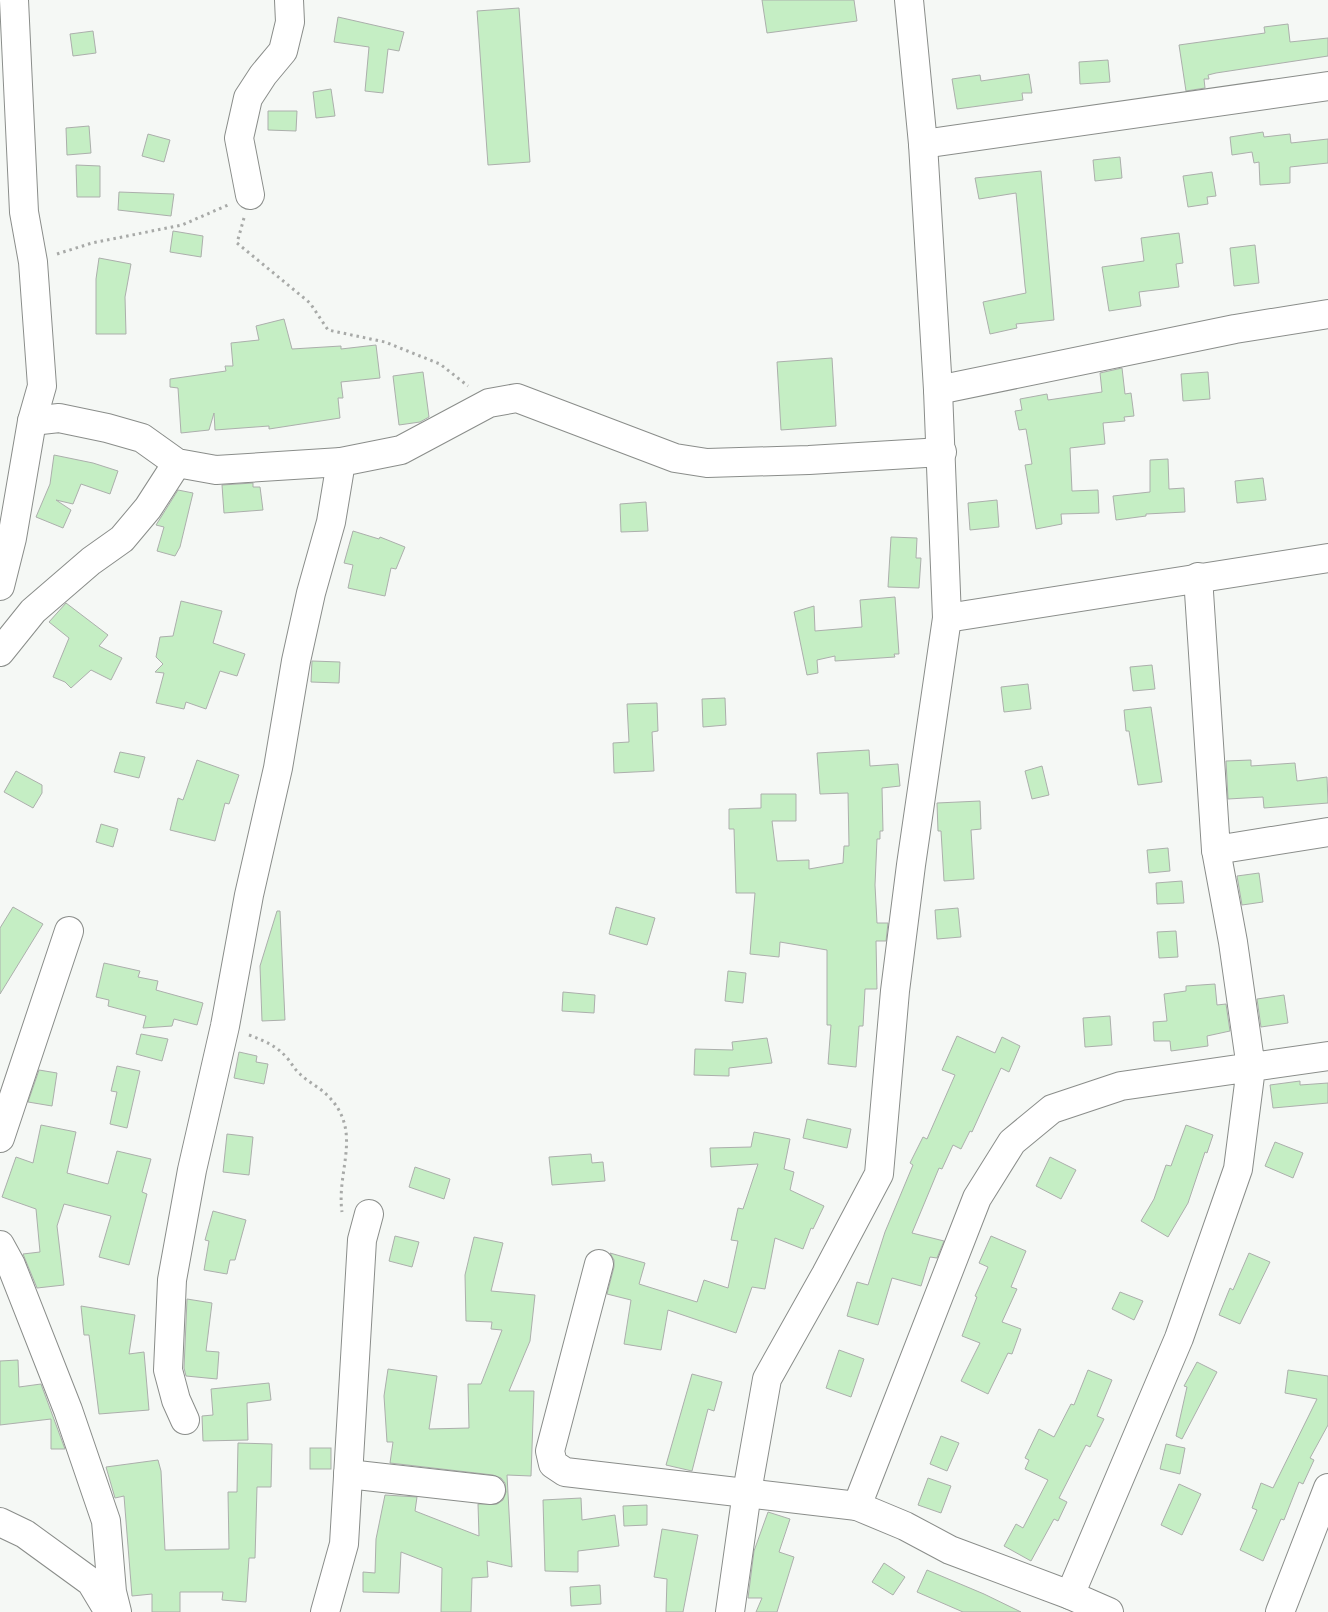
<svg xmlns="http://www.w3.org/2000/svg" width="1328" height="1612" viewBox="0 0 1328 1612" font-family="'Public Sans',sans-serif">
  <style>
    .building { fill: #c5eec4; stroke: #acafac }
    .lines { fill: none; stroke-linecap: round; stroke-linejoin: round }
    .minor-casing { stroke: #8a8d8a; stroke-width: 30 }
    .path { stroke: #a8aaa8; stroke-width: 3; stroke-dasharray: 2.5 4; stroke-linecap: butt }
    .minor { stroke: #fff; stroke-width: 28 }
  </style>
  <rect width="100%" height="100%" fill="#f5f8f5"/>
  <g class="building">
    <path d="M762 0H854L857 21 767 33Z"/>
    <path d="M519 8 530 162 488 165 477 11Z"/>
    <path d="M338 17 404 32 399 51 388 49 383 93 365 91 369 47 334 42Z"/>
    <path d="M1288 24 1290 42 1328 38V56L1216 73 1208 75 1209 79H1204L1205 88 1186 91 1179 45 1265 33 1264 27Z"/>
    <path d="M93 31 96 53 73 56 70 34Z"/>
    <path d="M1108 60 1110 82 1080 84 1079 62Z"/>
    <path d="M1029 74 1032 93H1022L1023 100 957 109 952 79 980 75 981 81Z"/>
    <path d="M331 89 335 116 316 118 313 92Z"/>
    <path d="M268 111H297L296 131 268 130Z"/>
    <path d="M89 126 91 153 67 155 66 128Z"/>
    <path d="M1263 132 1264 137 1290 134 1291 143 1328 139V163L1290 167V183L1260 185 1259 162 1254 163 1252 152 1232 155 1230 137Z"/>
    <path d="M148 134 170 140 164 162 142 156Z"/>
    <path d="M1120 157 1122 178 1095 181 1093 160Z"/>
    <path d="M76 165 100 166V197H77Z"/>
    <path d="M1041 171 1054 320 1016 324 1017 328 990 334 983 302 1026 293 1025 286 1016 193 979 199 975 178Z"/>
    <path d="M1212 172 1216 196 1207 197 1208 204 1188 207 1183 176Z"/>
    <path d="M119 192 174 194 171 216 118 210Z"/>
    <path d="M173 231 203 236 201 257 170 252Z"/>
    <path d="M1179 233 1183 263 1176 264 1179 287 1139 292 1141 306 1109 311 1102 267 1144 261 1141 238Z"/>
    <path d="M1255 245 1259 283 1234 286 1230 248Z"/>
    <path d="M99 258 131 264 125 297 126 334H96V279Z"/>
    <path d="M284 319 292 349 341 346V349L376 345 380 378 341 382 343 398H338L340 418 269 429V426L215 430 214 413 209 430 181 433 178 388 170 387V379L226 371 225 366H233L231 343 259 340 256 326Z"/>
    <path d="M832 358 836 426 781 430 777 362Z"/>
    <path d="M1122 368 1125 394 1131 393 1134 416 1124 417 1125 421 1103 423 1105 444 1070 448 1072 491 1098 490 1099 513 1061 514 1062 524 1036 529 1025 465 1032 464 1026 429 1019 430 1015 411 1022 410 1020 399 1047 394 1048 400 1102 392 1100 373Z"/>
    <path d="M423 372 429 417 420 422 399 425 393 376Z"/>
    <path d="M1208 372 1210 399 1183 401 1181 374Z"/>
    <path d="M54 455 93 463 118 471 110 494 81 484 73 504 56 500 71 510 63 528 36 517 50 484Z"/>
    <path d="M1168 459 1169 489 1184 488 1185 512 1146 514V516L1116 520 1113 496 1150 492V460Z"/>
    <path d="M1263 478 1266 500 1237 503 1235 481Z"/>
    <path d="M253 483V487H260L263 510 224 513 222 485Z"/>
    <path d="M178 490 193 493 180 547 175 556 157 551 164 527 156 525Z"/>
    <path d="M997 500 999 527 970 530 968 503Z"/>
    <path d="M646 502 648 531 621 532 620 504Z"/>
    <path d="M353 531 379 539 380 537 405 547 396 569 391 568 385 596 348 588 353 565 344 563Z"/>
    <path d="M891 537 917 538 916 558H921L919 588 888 587Z"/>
    <path d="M895 597 899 654H894L895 657 835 661V656L817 660 818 673 807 675 794 612 814 606 815 631 862 627 860 600Z"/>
    <path d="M181 601 222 611 213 643 245 654 237 676 220 671 206 709 186 702 184 709 156 703 164 673 155 672 163 664 156 657 160 637 173 636Z"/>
    <path d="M66 603 108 635 99 646 122 658 111 680 91 670 71 688 65 682 53 677 69 638 49 622Z"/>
    <path d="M312 661 340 662 339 683 311 682Z"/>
    <path d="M1152 665 1155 689 1133 691 1130 667Z"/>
    <path d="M1028 684 1031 709 1004 712 1001 687Z"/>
    <path d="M725 698 726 725 703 727 702 699Z"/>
    <path d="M657 703 658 731 652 732 654 771 614 773 613 743 629 742 627 704Z"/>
    <path d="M1151 707 1162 782 1138 785 1129 731H1126L1124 710Z"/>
    <path d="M869 750 870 766 898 764 900 786 882 788 883 831H880V839H877L875 885 877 923H888L886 941H876L877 989H865L863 1026H859L856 1067 828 1064 831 1025H827V950L780 942 779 957 750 954 755 893H736L734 829H729V809L761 808V794H796V821H772L777 861 809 860V869L843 863 844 846H849L848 793 820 794 817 753Z"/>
    <path d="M120 752 145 757 139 778 114 772Z"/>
    <path d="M197 760 239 775 229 804 225 803 215 841 170 830 178 798 183 800Z"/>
    <path d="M1251 760V766L1295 763 1297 781 1327 777 1328 803 1264 808 1263 797 1228 799 1226 761Z"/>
    <path d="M1042 766 1049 795 1032 799 1025 771Z"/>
    <path d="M16 771 42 785V793L33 808 4 792Z"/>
    <path d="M980 801 981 829 971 830 974 879 944 881 941 831H938L937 803Z"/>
    <path d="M101 824 118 829 113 847 96 842Z"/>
    <path d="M1168 848 1170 871 1149 873 1147 850Z"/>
    <path d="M1259 873 1263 902 1242 905 1237 876Z"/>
    <path d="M1182 881 1184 903 1157 904 1156 883Z"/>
    <path d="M13 907 43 924 0 994V928Z"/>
    <path d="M616 907 655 918 647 945 609 934Z"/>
    <path d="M958 908 961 937 937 939 935 910Z"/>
    <path d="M277 911H280L285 1020 262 1021 260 966Z"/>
    <path d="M1176 931 1178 957 1159 958 1157 932Z"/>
    <path d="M104 963 140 971 138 977 158 981 156 990 203 1003 197 1025 174 1019 172 1026 143 1028 146 1016 108 1006 109 1000 96 997Z"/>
    <path d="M728 971 746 973 743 1003 725 1001Z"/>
    <path d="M1215 984 1217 1005 1226 1004 1230 1031 1207 1036 1208 1046 1171 1051 1170 1041H1154L1153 1022 1167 1021 1164 994 1186 991V986Z"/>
    <path d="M563 992 595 995 594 1013 562 1011Z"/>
    <path d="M1284 995 1288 1023 1261 1027 1257 999Z"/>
    <path d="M1110 1016 1112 1045 1085 1047 1083 1018Z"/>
    <path d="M141 1034 168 1039 162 1061 136 1054Z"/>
    <path d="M957 1036 995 1053 1002 1037 1020 1046 1009 1072 1001 1068 972 1132 970 1131 961 1149 953 1145 942 1169 939 1168 912 1233 944 1241 937 1258 930 1257 921 1286 892 1278 878 1325 847 1316 857 1282 868 1285 885 1232 913 1165 910 1163 923 1137 927 1139 955 1075 942 1070Z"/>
    <path d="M767 1038 772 1063 729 1068V1076L694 1075 695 1049 733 1050 732 1042Z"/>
    <path d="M239 1052 257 1056 256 1062 268 1064 264 1084 234 1078Z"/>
    <path d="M117 1066 140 1071 127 1128 110 1124 117 1092 111 1091Z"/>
    <path d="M39 1070 57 1073 52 1106 28 1102Z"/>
    <path d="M1300 1081V1085L1328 1083V1103L1273 1108 1270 1085Z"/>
    <path d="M807 1119 851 1129 847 1148 803 1138Z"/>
    <path d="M41 1125 76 1132 67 1173 108 1184 117 1151 151 1159 142 1192 147 1194 129 1265 99 1257 111 1216 64 1204 57 1226 64 1285 37 1288 23 1254 40 1252 36 1209 2 1197 16 1157 33 1163Z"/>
    <path d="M1186 1125 1213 1135 1207 1153 1205 1152 1188 1203 1168 1237 1141 1221 1154 1199 1166 1165 1171 1166Z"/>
    <path d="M754 1132 790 1139 784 1169 794 1172 790 1190 824 1206 813 1229 811 1228 803 1249 775 1238 765 1289 752 1287 736 1333 668 1310 661 1350 624 1344 631 1300 607 1294 614 1267V1260L610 1253 645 1263 639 1284 697 1302 704 1280 728 1288 738 1241 731 1240 738 1208 743 1209 758 1164 711 1167 710 1148 751 1147Z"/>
    <path d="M227 1134 253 1137 249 1175 223 1172Z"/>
    <path d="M1275 1142 1303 1153 1293 1178 1265 1166Z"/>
    <path d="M591 1154 592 1163 603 1162 605 1181 552 1185 549 1157Z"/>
    <path d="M1050 1157 1076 1170 1061 1199 1036 1186Z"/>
    <path d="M415 1167 450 1179 444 1199 409 1187Z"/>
    <path d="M213 1211 246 1220 235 1260H230L227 1274 204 1270 209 1241 205 1240Z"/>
    <path d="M395 1236 419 1242 412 1267 389 1261Z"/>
    <path d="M991 1236 1026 1251 1011 1287 1017 1289 1002 1322 1021 1329 1012 1354 1008 1353 988 1394 961 1381 980 1343 962 1336 977 1297 975 1296 988 1267 979 1263Z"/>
    <path d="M474 1237 503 1243 491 1291 535 1295 530 1341 509 1391H534L531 1476 507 1475 512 1567 487 1561 488 1577 472 1578 471 1612H441L442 1568 401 1552 399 1593 363 1592V1572L375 1573 376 1539 385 1495 417 1497 415 1511 479 1536 478 1504H497L503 1500 506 1492 505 1483 501 1478 493 1475 390 1463 393 1442H387L384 1396 388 1369 437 1376 429 1429 469 1428 468 1384H481L502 1330 491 1329 492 1322 466 1321 465 1275Z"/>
    <path d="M1249 1253 1270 1262 1240 1324 1219 1315 1230 1288 1233 1290Z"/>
    <path d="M1120 1292 1143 1301 1134 1320 1112 1309Z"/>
    <path d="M187 1299 212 1303 206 1351 219 1352 217 1379 186 1376 184 1368Z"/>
    <path d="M81 1306 135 1315 129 1354 144 1352 149 1410 99 1414 89 1335H84Z"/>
    <path d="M839 1350 864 1359 851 1397 826 1388Z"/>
    <path d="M18 1360 19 1387 41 1384 65 1449H51V1419L0 1425V1361Z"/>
    <path d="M1197 1362 1217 1372 1182 1439 1176 1436 1187 1387 1184 1386Z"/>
    <path d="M1088 1370 1112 1380 1097 1416 1104 1419 1090 1447 1086 1445 1059 1498 1067 1502 1058 1521 1054 1519 1031 1561 1004 1546 1016 1524 1023 1528 1048 1480 1025 1469 1029 1460 1025 1458 1039 1429 1054 1437 1071 1404 1074 1405Z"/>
    <path d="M1288 1370 1328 1376V1425L1310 1458 1314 1460 1303 1484 1299 1482 1284 1520 1281 1519 1263 1561 1240 1550 1257 1510 1252 1508 1261 1483 1273 1488 1317 1399 1285 1393Z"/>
    <path d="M692 1374 722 1382 714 1411 708 1409 692 1471 666 1465Z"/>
    <path d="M269 1383 271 1400 247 1403 248 1440 203 1441 202 1416 213 1415 211 1389Z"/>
    <path d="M941 1436 959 1443 947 1471 930 1464Z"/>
    <path d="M238 1443 272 1444 271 1487H257L255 1558H249L246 1602 222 1600 223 1592H180V1612H152V1594L132 1596 124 1496 115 1498 106 1467 158 1460 161 1471 165 1550 229 1549 228 1492H237Z"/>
    <path d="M1166 1444 1185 1448 1180 1474 1160 1469Z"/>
    <rect x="310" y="1448" width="21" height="21"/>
    <path d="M928 1478 951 1486 941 1513 918 1505Z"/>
    <path d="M1179 1484 1201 1494 1182 1535 1161 1525Z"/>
    <path d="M581 1498 582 1520 615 1515 619 1546 578 1551V1572L545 1571 543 1500Z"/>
    <path d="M647 1505V1525L624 1526 623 1506Z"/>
    <path d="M768 1512 790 1519 779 1552 794 1557 777 1612H756L762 1598H748L754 1551Z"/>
    <path d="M662 1529 698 1535 683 1612H666L667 1579 654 1577Z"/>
    <path d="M884 1563 905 1577 893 1595 872 1582Z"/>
    <path d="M927 1570 984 1594 1021 1612H963L917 1592Z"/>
    <path d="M600 1585 601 1604 571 1606 570 1587Z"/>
  </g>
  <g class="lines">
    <defs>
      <g id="minor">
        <path d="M923 144 1328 86"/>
        <path d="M250 195 239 138 248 98 263 75 283 51 290 22 289 0"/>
        <path d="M938 390 1235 329 1328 314"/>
        <path d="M32 421 59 418 107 428 142 438 177 463 216 470 341 462"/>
        <path d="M1198 577 1216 850 1328 832"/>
        <path d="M0 586 12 538 32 421 42 386 33 262 24 212 14 0"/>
        <path d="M947 618 1328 558"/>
        <path d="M0 652 33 611 91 561 122 539 148 508 177 463"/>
        <path d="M1216 850 1233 942 1251 1068 1238 1169 1179 1338 1070 1595 950 1550 905 1526 857 1506 977 1198 1012 1142 1052 1109 1121 1086 1328 1056"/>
        <path d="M0 1138 69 931"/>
        <path d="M0 1245 11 1265 68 1410 106 1521 112 1592 117 1612"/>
        <path d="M599 1264 550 1451 553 1464 565 1472 857 1506"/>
        <path d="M185 1420 176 1400 168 1370 172 1280 192 1170 225 1026 249 895 278 768 296 661 311 593 331 522 341 462 401 450 489 403 517 398 675 458 707 463 809 460 942 452"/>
        <path d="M348 1474 491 1490"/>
        <path d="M0 1522 25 1534 91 1582 109 1612"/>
        <path d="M1070 1595 1109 1612"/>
        <path d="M325 1612 344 1544 362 1240 369 1214"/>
        <path d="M730 1612 747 1492 767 1379 826 1274 879 1174 895 991 911 865 947 618 938 390 923 144 909 0"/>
        <path d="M1280 1612 1328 1488"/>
      </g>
    </defs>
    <use href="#minor" class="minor-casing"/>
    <g class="path">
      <path d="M244 218 237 243 310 303 328 330 385 342 440 364 468 386"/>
      <path d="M57 254 92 243 182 225 228 205"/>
      <path d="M249 1035C265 1041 277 1046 288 1059 292 1064 295 1070 300 1074 308 1082 319 1087 327 1095 364 1131 336 1170 342 1212"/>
    </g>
    <use href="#minor" class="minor"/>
  </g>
</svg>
